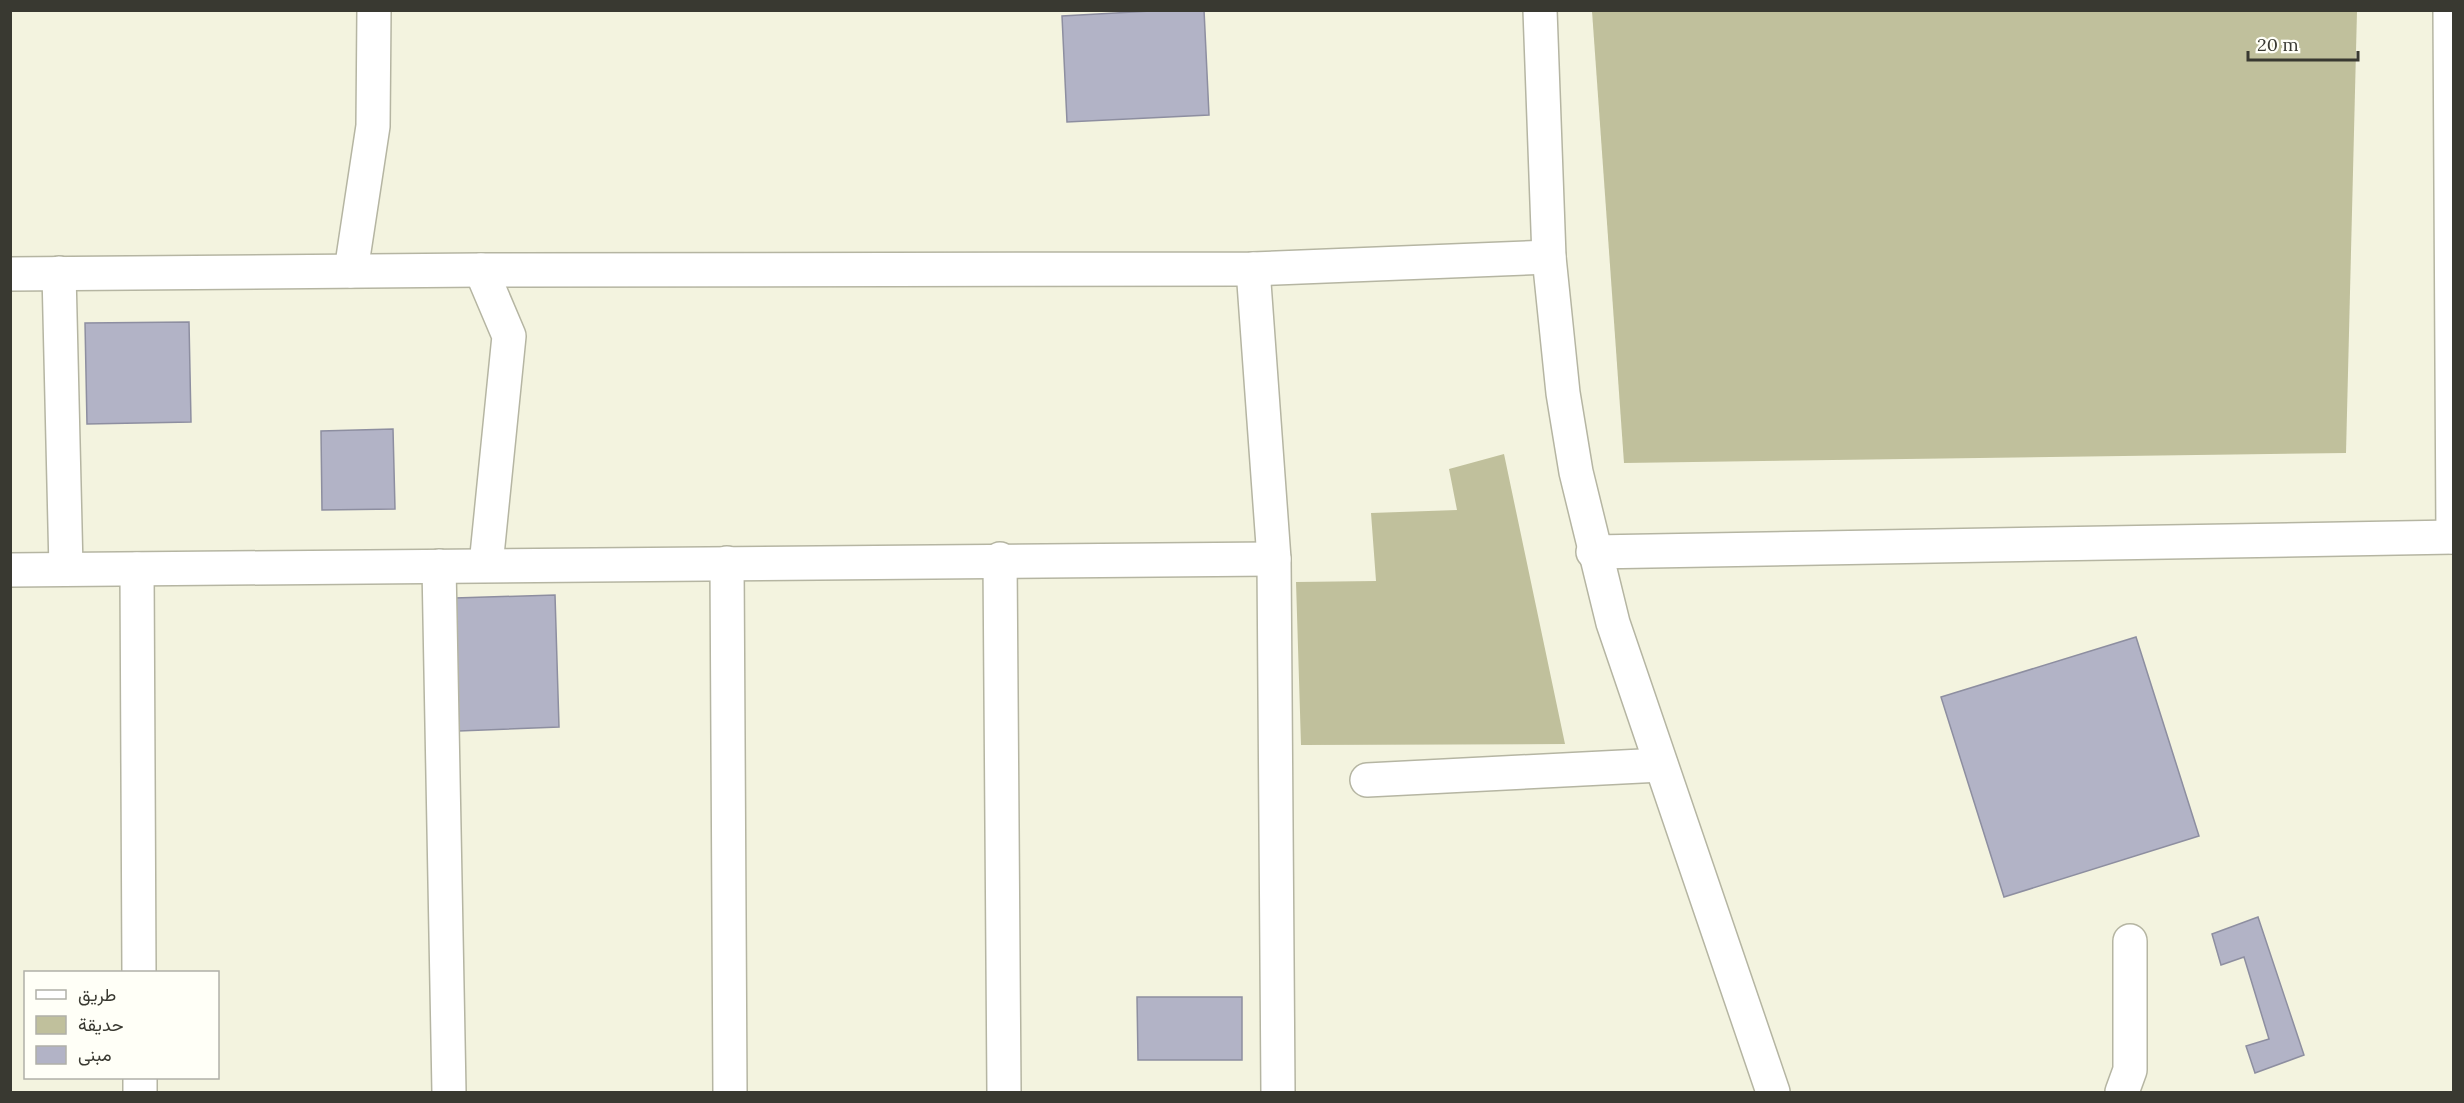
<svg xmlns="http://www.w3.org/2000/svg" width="2464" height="1103" viewBox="0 0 2464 1103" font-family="Lora,Vazirmatn,serif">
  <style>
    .green { fill: #c0c09c }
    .building { fill: #b2b3c6; stroke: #8d8ea0; stroke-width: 1.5 }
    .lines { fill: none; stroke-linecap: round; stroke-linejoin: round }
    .minor-casing { stroke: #b5b5a2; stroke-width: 36 }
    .minor { stroke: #fff; stroke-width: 33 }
  </style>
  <rect width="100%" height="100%" fill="#f3f3df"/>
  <g class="green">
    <path d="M1592 11H2357L2346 453 1624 463Z"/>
    <path d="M1504 454 1565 744 1301 745 1296 582 1376 581 1371 513 1457 510 1449 469Z"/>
  </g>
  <g class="building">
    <path d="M1169 10H1204L1209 115 1067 122 1062 16Z"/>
    <path d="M189 322 191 422 87 424 85 323Z"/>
    <path d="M393 429 395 509 322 510 321 431Z"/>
    <path d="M555 595 559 727 459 731 455 598Z"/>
    <path d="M2136 637 2199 836 2004 897 1941 697Z"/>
    <path d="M2258 917 2304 1055 2255 1073 2246 1046 2269 1039 2244 957 2221 965 2212 934Z"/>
    <path d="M1137 997H1242V1060H1138Z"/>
  </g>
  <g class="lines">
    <defs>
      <g id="minor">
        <path d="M1540 10 1549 257 1563 393 1576 472 1613 623 1773 1092"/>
        <path d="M2450 10 2453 537"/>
        <path d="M1253 269 1274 559 1278 1092"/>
        <path d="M481 270 509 336 486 565"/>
        <path d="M351 271 373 126 374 10"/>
        <path d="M59 273 66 569"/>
        <path d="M10 274 481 270 1253 269 1549 257"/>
        <path d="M1593 552 2454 537"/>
        <path d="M1000 559 1004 1092"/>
        <path d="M727 563 730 1092"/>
        <path d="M439 566 449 1092"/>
        <path d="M137 569 139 972"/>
        <path d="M10 570 1274 559"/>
        <path d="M1367 780 1661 765"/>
        <path d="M140 1078V1092"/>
        <path d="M2122 1092 2130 1070V941"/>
      </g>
    </defs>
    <use href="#minor" class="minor-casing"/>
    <use href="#minor" class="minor"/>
  </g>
  <rect width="2464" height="1103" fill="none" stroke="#393931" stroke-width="24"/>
  <rect x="24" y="971" width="195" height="108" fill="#fffff7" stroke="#b0b0a8" stroke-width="1.5"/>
  <rect x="36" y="990" width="30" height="9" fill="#ffffff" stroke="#b0b0a8" stroke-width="1.5"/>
  <text x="78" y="1001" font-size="18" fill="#393931">طريق</text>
  <rect x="36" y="1016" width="30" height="18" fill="#c0c09c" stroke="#b0b0a8" stroke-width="1.5"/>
  <text x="78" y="1031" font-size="18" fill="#393931">حديقة</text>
  <rect x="36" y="1046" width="30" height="18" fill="#b2b3c6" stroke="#b0b0a8" stroke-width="1.5"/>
  <text x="78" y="1061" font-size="18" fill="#393931">مبنى</text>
  <path d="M2248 51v9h110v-9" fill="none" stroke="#393931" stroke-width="3"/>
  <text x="2257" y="51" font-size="18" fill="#393931" stroke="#fffff7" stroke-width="4.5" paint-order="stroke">20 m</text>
</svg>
